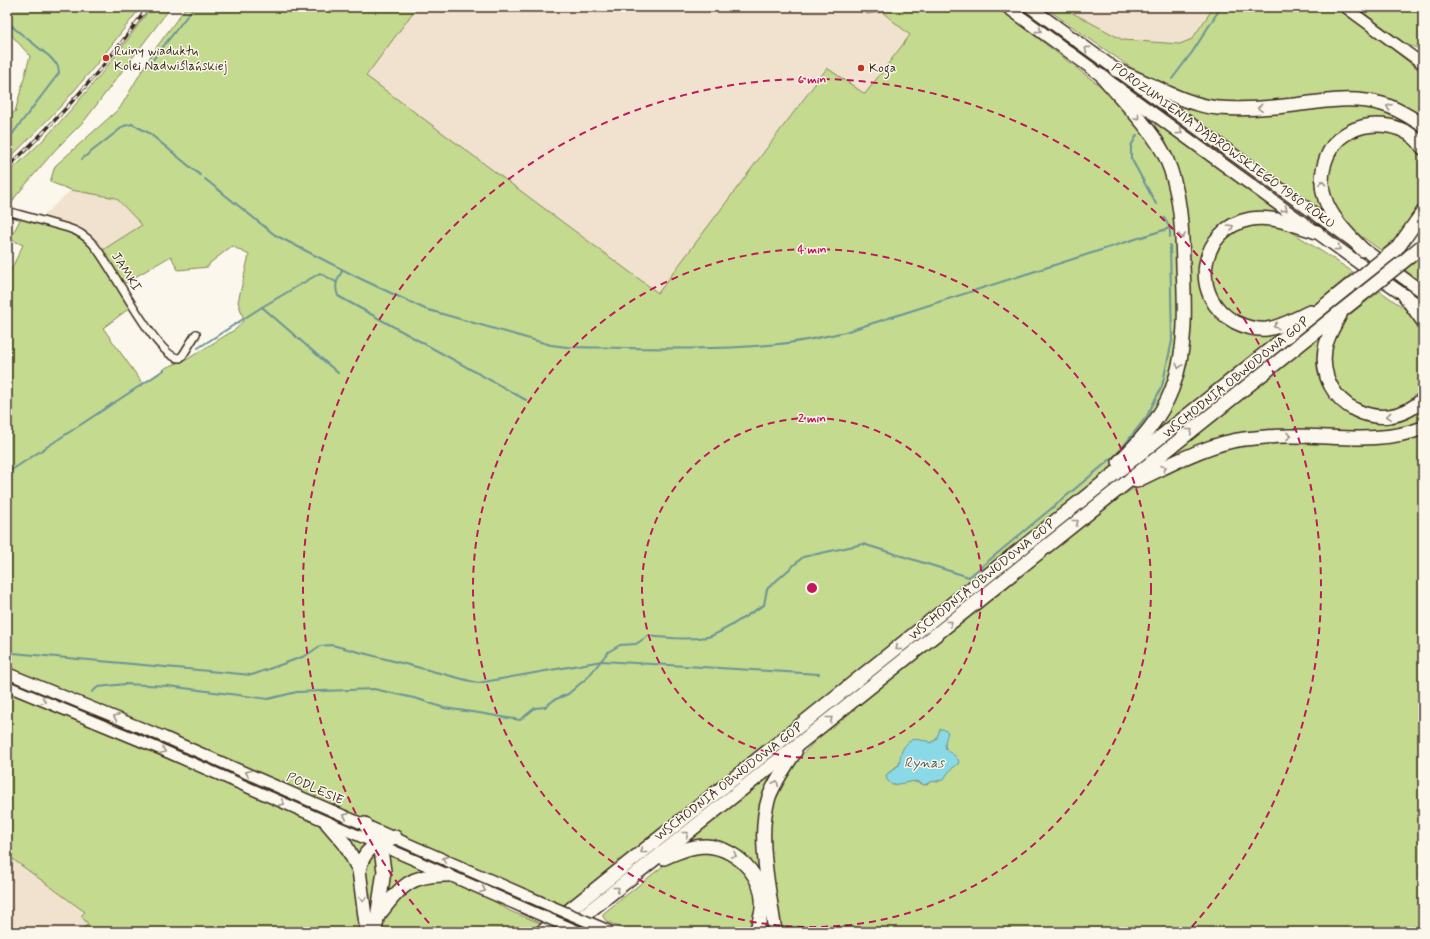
<svg xmlns="http://www.w3.org/2000/svg" width="1430" height="939" viewBox="0 0 1430 939" font-family="Mynerve,sans-serif">
  <style>
    .built { fill: #f0e2ce }
    .green { fill: #c4da8f; stroke: #808256; fill-rule: evenodd }
    .water { fill: #8ad9e7; stroke: #6a9397 }
    .lines { fill: none; stroke-linecap: round; stroke-linejoin: round }
    .stream { stroke: #6a9397; stroke-width: 2 }
    .street-casing { stroke: #3b2a1e; stroke-width: 10 }
    .secondary-casing { stroke: #3b2a1e; stroke-width: 13 }
    .primary-casing { stroke: #3b2a1e; stroke-width: 14 }
    .highway-casing { stroke: #3b2a1e; stroke-width: 16 }
    .street { stroke: #fbf7ec; stroke-width: 7 }
    .secondary { stroke: #fbf7ec; stroke-width: 10 }
    .primary { stroke: #fbf7ec; stroke-width: 11 }
    .highway { stroke: #fbf7ec; stroke-width: 13 }
    .rail-casing { stroke: #3b2a1e; stroke-width: 3.5 }
    .rail { stroke: #fbf7ec; stroke-width: 2; stroke-dasharray: 6; stroke-linecap: butt }
    .secondary-bridge-casing { stroke: #3b2a1e; stroke-width: 13; stroke-linecap: butt }
    .highway-bridge-casing { stroke: #3b2a1e; stroke-width: 16; stroke-linecap: butt }
    .secondary-bridge { stroke: #fbf7ec; stroke-width: 10 }
    .highway-bridge { stroke: #fbf7ec; stroke-width: 13 }
    .oneway { stroke: #9b9085 }
    .ring { fill: none; stroke: #c2185b; stroke-width: 2; stroke-dasharray: 7 5 }
    .poi-dot { fill: #c8321e; stroke: #fbf7ec; stroke-width: 1.5 }
    .labels { text-anchor: middle; dominant-baseline: central; stroke-width: 3; stroke-linejoin: round; paint-order: stroke }
    .poi-label { font-size: 13px; fill: #3b2a1e; stroke: #fbf7ec; text-anchor: start }
    .street-label { font-size: 13px; fill: #3b2a1e; stroke: #fbf7ec }
    .water-label { font-size: 14px; font-style: italic; fill: #4f5650; stroke: #fbf7ec }
    .centre { fill: #c2185b; stroke: #fbf7ec; stroke-width: 2 }
    .ring-label { font-size: 12px; text-anchor: middle; font-weight: bold; fill: #c2185b; stroke: #fbf7ec; stroke-width: 3; stroke-linejoin: round; paint-order: stroke }
  </style>
  <rect width="100%" height="100%" fill="#fbf7ec"/>
  <filter id="ink" filterUnits="userSpaceOnUse"><feTurbulence type="fractalNoise" baseFrequency=".025" numOctaves="2"/><feDisplacementMap in="SourceGraphic" scale="8" xChannelSelector="R" yChannelSelector="G"/><feConvolveMatrix kernelMatrix="1 2 1 2 8 2 1 2 1" color-interpolation-filters="sRGB"/></filter>
  <g filter="url(#ink)">
    <g class="built">
      <path d="M417 7H857L867 14 882 12 910 34 865 94 826 68 658 293 366 76Z"/>
      <path d="M1063 7H1214L1192 39 1180 44 1123 40Z"/>
      <path d="M71 190 116 198 142 225 98 254 36 222Z"/>
      <path d="M7 855 85 912 88 924 78 932H7Z"/>
    </g>
    <g class="green">
      <path d="M7 7H141L95 66 62 105 7 161V116L15 112 30 56 7 30Z"/>
      <path d="M151 7H171L85 120 56 149 15 197 12 203 7 197V174C20 162 33 150 45 138 84 97 119 53 151 7Z"/>
      <path d="M186 7H417L366 76 658 293 827 68 865 94 910 35 882 12 867 14 857 7H997L1099 85 1118 103 1132 118 1154 148 1164 168 1170 187 1178 238V343L1167 391 1126 453 1106 473 1076 499 971 580 563 906 7 669V278L23 245 10 239 21 218 76 233 86 240 98 253 142 225 116 198 71 190 50 182 55 166 120 108 153 52ZM232 246 249 255 238 302 244 320 236 329 186 360 167 367 143 384 103 328 131 307 118 287 171 256 178 270 208 267 210 263Z"/>
      <path d="M1044 7 1069 11 1123 40 1180 44 1192 39 1214 7H1338L1423 73V120L1395 105H1232L1188 97 1140 74Z"/>
      <path d="M1356 7H1423V53L1417 48 1406 44Z"/>
      <path d="M1164 97 1194 109 1353 104 1387 111 1423 130V140L1379 119C1364 128 1350 136 1336 145 1332 147 1326 149 1323 153 1307 175 1318 199 1330 220L1243 153Z"/>
      <path d="M1156 124 1285 218 1248 214 1233 219 1224 224 1217 231 1199 275 1200 287 1207 303 1232 326 1293 325 1160 428 1145 442 1174 395 1187 236 1153 129Z"/>
      <path d="M1392 130 1400 133 1419 150 1423 157V204L1416 217 1402 233 1382 250 1379 249 1351 229 1331 204 1326 173 1337 148 1357 131Z"/>
      <path d="M1255 222 1283 226 1353 272 1312 307 1293 317 1261 326 1241 320 1222 308 1208 276 1211 260 1230 232Z"/>
      <path d="M1423 256V284L1405 270Z"/>
      <path d="M1380 291 1412 314 1423 332V392L1416 401 1379 413 1353 404 1334 383 1329 362 1333 337 1343 320Z"/>
      <path d="M1324 329 1320 360 1351 414 1364 420 1390 422 1402 420 1423 408V421L1393 432 1280 431 1153 467Z"/>
      <path d="M1423 433V932H778L770 878V807L788 769 820 736 1122 496 1140 484 1161 474 1217 451 1237 447 1273 443 1371 444ZM940 730 947 751 958 764C953 768 947 770 945 777L938 782 931 781 927 785 886 775 927 741 930 743 936 740Z"/>
      <path d="M7 691 317 822 328 829 352 861 361 932H78L88 924 81 916 85 912 7 855Z"/>
      <path d="M777 770 764 799V889L745 859 681 845 749 789Z"/>
      <path d="M341 834 368 845 358 860Z"/>
      <path d="M375 849 380 859 372 920 363 878 366 858Z"/>
      <path d="M384 851 430 872 384 896Z"/>
      <path d="M691 852H714L730 859 751 878 758 902 750 932H630L606 921 602 915 605 912 673 858Z"/>
      <path d="M444 878 484 895 510 911 540 923 529 932H380L384 914 414 884Z"/>
    </g>
    <path class="water" d="M940 729H943L948 732C940 757 950 747 959 761L958 764C949 770 949 772 943 780L931 782 924 785 916 781 892 785 887 780 886 775 899 765C901 752 901 747 913 739L927 741 930 743 936 740Z"/>
    <g class="lines">
      <g class="stream">
        <path d="M7 20 15 29 49 56 58 66 59 73 7 141"/>
        <path d="M148 66 194 7"/>
        <path d="M1172 79 1193 51 1221 7"/>
        <path d="M1137 135 1131 146V158L1156 204"/>
        <path d="M82 159 124 126 132 124 149 133 200 175"/>
        <path d="M205 179 275 235 361 279 425 309 551 345 567 347C637 348 709 351 779 344 801 342 823 337 845 332L1170 228 1164 218"/>
        <path d="M1170 228V237"/>
        <path d="M343 270C337 279 334 285 338 296L526 400"/>
        <path d="M262 307 338 373"/>
        <path d="M198 348 262 307 320 273 336 282"/>
        <path d="M7 473 164 370"/>
        <path d="M13 653 252 675 305 656 320 646 332 645 478 683 602 661 819 674"/>
        <path d="M92 692 98 687 125 684 168 686 268 699 297 692 374 689 418 699 444 708 479 713 520 720 535 708 545 707 554 700 568 694 588 677 608 652 620 645 636 644 648 636C667 638 687 640 707 637 720 635 751 612 764 605L767 589 803 557 863 544 969 577 1118 453 1147 416 1162 386 1172 341 1170 245"/>
      </g>
      <defs>
        <path id="street" d="M7 211 68 228C78 231 86 236 93 244 110 262 158 361 180 358L183 355 196 334"/>
        <g id="secondary">
          <path d="M1345 7 1423 64"/>
          <path d="M7 673 164 737 539 901"/>
          <path d="M7 686 160 749 531 911"/>
        </g>
        <g id="primary">
          <path d="M1007 7 1360 264 1423 308"/>
          <path d="M1030 7 1423 292"/>
        </g>
        <g id="highway">
          <path d="M1116 70C1149 82 1184 105 1218 108 1244 110 1269 108 1294 105 1323 101 1354 96 1382 104 1397 108 1410 117 1423 125"/>
          <path d="M1103 77C1123 101 1153 130 1166 158 1181 192 1182 229 1183 266 1185 307 1187 350 1172 389 1161 418 1141 440 1119 462"/>
          <path d="M1399 246 1423 212"/>
          <path d="M1363 250C1350 236 1335 222 1327 204 1316 180 1324 145 1349 132 1373 119 1408 124 1423 148"/>
          <path d="M1409 257 1423 245"/>
          <path d="M1405 296 1423 321"/>
          <path d="M1310 312C1296 318 1282 327 1267 329 1256 330 1245 327 1235 322 1188 297 1199 228 1251 219 1273 215 1296 226 1317 232"/>
          <path d="M1340 315C1334 326 1327 336 1325 349 1316 405 1383 439 1423 399"/>
          <path d="M1136 481C1168 466 1209 443 1244 439 1258 438 1272 436 1287 436 1332 435 1379 445 1423 428"/>
          <path d="M327 823 345 844 359 870"/>
          <path d="M365 824 381 850 384 871 375 932"/>
          <path d="M664 858C677 852 691 846 706 846 740 848 771 883 760 918 759 923 758 928 755 932"/>
          <path d="M378 916C400 888 409 874 447 875"/>
          <path d="M367 932 359 870C364 848 375 845 395 837"/>
          <path d="M542 932 1348 287"/>
          <path d="M563 932 1359 297"/>
          <path d="M775 932C770 892 756 836 769 797 775 781 785 767 795 752"/>
        </g>
      </defs>
      <use href="#street" class="street-casing"/>
      <use href="#secondary" class="secondary-casing"/>
      <use href="#primary" class="primary-casing"/>
      <use href="#highway" class="highway-casing"/>
      <use href="#street" class="street"/>
      <use href="#secondary" class="secondary"/>
      <use href="#primary" class="primary"/>
      <use href="#highway" class="highway"/>
      <defs>
        <path id="rail" d="M7 168C59 119 106 66 148 7"/>
      </defs>
      <use href="#rail" class="rail-casing"/>
      <use href="#rail" class="rail"/>
      <defs>
        <g id="secondary-bridge">
          <path d="M539 901 612 932"/>
          <path d="M531 911 580 932"/>
        </g>
        <g id="highway-bridge">
          <path d="M1348 287 1396 249"/>
          <path d="M1359 297 1409 257"/>
        </g>
      </defs>
      <use href="#secondary-bridge" class="secondary-bridge-casing"/>
      <use href="#highway-bridge" class="highway-bridge-casing"/>
      <use href="#secondary-bridge" class="secondary-bridge"/>
      <use href="#highway-bridge" class="highway-bridge"/>
    </g>
    <defs><path id="oneway-chevron" d="M-2-3.5L2.5 0L-2 3.5" fill="none" stroke-width="1.6" stroke-linecap="round" stroke-linejoin="round"/></defs>
    <g class="oneway">
      <use href="#oneway-chevron" transform="translate(1039 30) rotate(36)"/>
      <use href="#oneway-chevron" transform="translate(1087 49) rotate(-144)"/>
      <use href="#oneway-chevron" transform="translate(1389 107) rotate(-159)"/>
      <use href="#oneway-chevron" transform="translate(1260 108) rotate(176)"/>
      <use href="#oneway-chevron" transform="translate(1137 117) rotate(49)"/>
      <use href="#oneway-chevron" transform="translate(1180 132) rotate(36)"/>
      <use href="#oneway-chevron" transform="translate(1322 183) rotate(-92)"/>
      <use href="#oneway-chevron" transform="translate(1285 209) rotate(36)"/>
      <use href="#oneway-chevron" transform="translate(1231 227) rotate(-31)"/>
      <use href="#oneway-chevron" transform="translate(1182 236) rotate(88)"/>
      <use href="#oneway-chevron" transform="translate(1338 248) rotate(36)"/>
      <use href="#oneway-chevron" transform="translate(1276 326) rotate(163)"/>
      <use href="#oneway-chevron" transform="translate(1179 366) rotate(104)"/>
      <use href="#oneway-chevron" transform="translate(1389 416) rotate(175)"/>
      <use href="#oneway-chevron" transform="translate(1190 431) rotate(-39)"/>
      <use href="#oneway-chevron" transform="translate(1289 436)"/>
      <use href="#oneway-chevron" transform="translate(1164 468) rotate(-25)"/>
      <use href="#oneway-chevron" transform="translate(1076 522) rotate(-38)"/>
      <use href="#oneway-chevron" transform="translate(950 623) rotate(-39)"/>
      <use href="#oneway-chevron" transform="translate(898 648) rotate(141)"/>
      <use href="#oneway-chevron" transform="translate(43 701) rotate(22)"/>
      <use href="#oneway-chevron" transform="translate(116 717) rotate(-157)"/>
      <use href="#oneway-chevron" transform="translate(830 719) rotate(-39)"/>
      <use href="#oneway-chevron" transform="translate(163 751) rotate(23)"/>
      <use href="#oneway-chevron" transform="translate(248 773) rotate(-157)"/>
      <use href="#oneway-chevron" transform="translate(776 783) rotate(-63)"/>
      <use href="#oneway-chevron" transform="translate(282 803) rotate(24)"/>
      <use href="#oneway-chevron" transform="translate(346 816) rotate(-157)"/>
      <use href="#oneway-chevron" transform="translate(686 834) rotate(-39)"/>
      <use href="#oneway-chevron" transform="translate(643 851) rotate(142)"/>
      <use href="#oneway-chevron" transform="translate(734 855) rotate(30)"/>
      <use href="#oneway-chevron" transform="translate(445 859) rotate(-156)"/>
      <use href="#oneway-chevron" transform="translate(617 889) rotate(-39)"/>
      <use href="#oneway-chevron" transform="translate(483 890) rotate(23)"/>
      <use href="#oneway-chevron" transform="translate(363 899) rotate(83)"/>
    </g>
  </g>
  <g class="ring">
    <circle cx="812" cy="588" r="170"/>
    <circle cx="812" cy="588" r="339"/>
    <path d="M437 932A509 509 0 1 1 1187 932"/>
  </g>
  <g class="poi-dot">
    <circle cx="106" cy="58" r="4"/>
    <circle cx="861" cy="68" r="4"/>
  </g>
  <g class="labels">
    <g class="poi-label">
      <text x="114" y="51">Ruiny wiaduktu<tspan x="114" dy="15">Kolei Nadwiślańskiej</tspan></text>
      <text x="869" y="68">Koga</text>
    </g>
    <g class="street-label">
      <text transform="translate(1223 146) rotate(36)">POROZUMIENIA DĄBROWSKIEGO 1980 ROKU</text>
      <text transform="translate(126 272) rotate(58)">JAMKI</text>
      <text transform="translate(1236 378) rotate(-39)">WSCHODNIA OBWODOWA GOP</text>
      <text transform="translate(982 580) rotate(-39)">WSCHODNIA OBWODOWA GOP</text>
      <text transform="translate(729 782) rotate(-38)">WSCHODNIA OBWODOWA GOP</text>
      <text transform="translate(315 789) rotate(24)">PODLESIE</text>
    </g>
    <g class="water-label">
      <text x="924" y="763">Rynas</text>
    </g>
  </g>
  <circle cx="812" cy="588" r="6" class="centre"/>
  <g class="ring-label">
    <text x="812" y="83">6 min</text>
    <text x="812" y="253">4 min</text>
    <text x="812" y="422">2 min</text>
  </g>
  <rect width="1430" height="939" fill="none" stroke="#fbf7ec" stroke-width="24"/>
  <rect x="12" y="12" width="1406" height="915" fill="none" stroke="#3b2a1e" stroke-width="1.5" filter="url(#ink)"/>
</svg>
